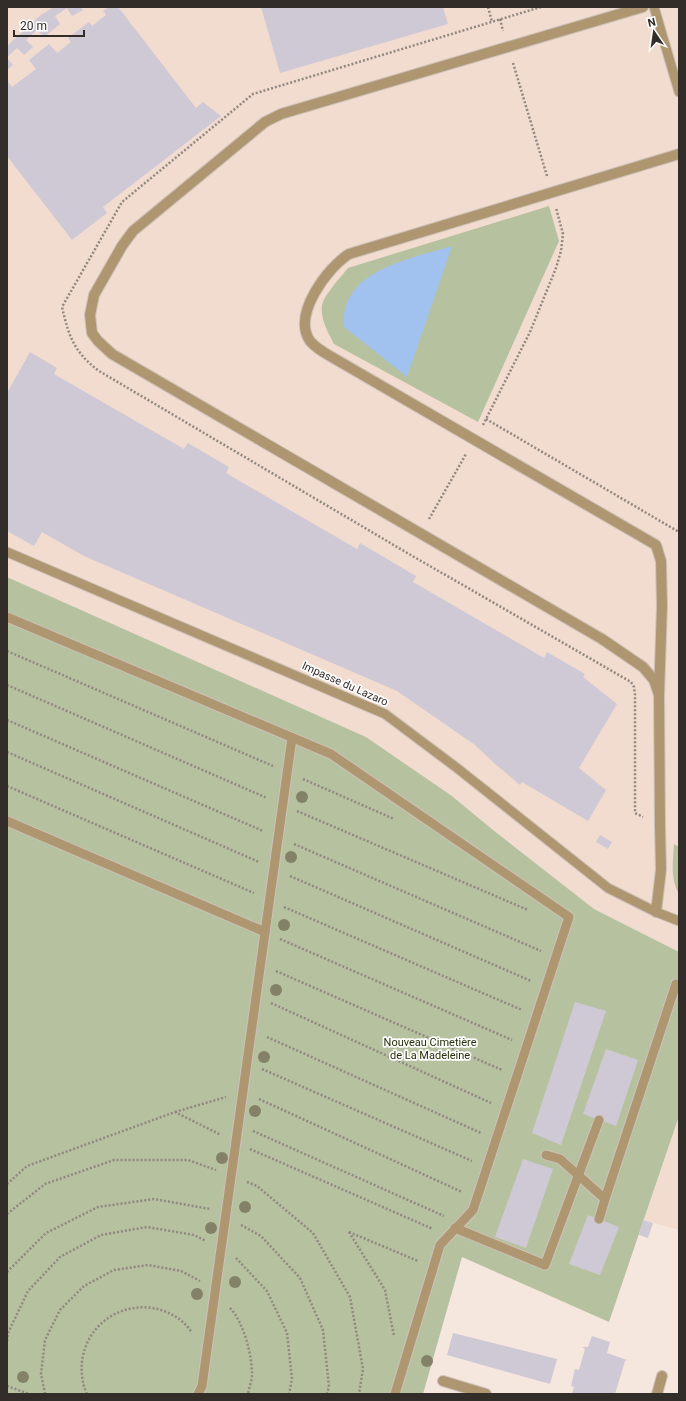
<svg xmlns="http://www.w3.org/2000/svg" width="686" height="1401" viewBox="0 0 686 1401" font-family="Roboto,sans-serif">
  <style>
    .built { fill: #f2dbcf }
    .green { fill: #b6c29f }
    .water { fill: #a1c1ee }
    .building { fill: #cfc9d6 }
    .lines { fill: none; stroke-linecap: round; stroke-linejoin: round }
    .lane-casing { stroke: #cec1ba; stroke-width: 11 }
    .street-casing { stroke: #cec1ba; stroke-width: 12 }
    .path { stroke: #918781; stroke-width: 2.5; stroke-dasharray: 2 2; stroke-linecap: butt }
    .lane { stroke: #ae9770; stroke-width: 9 }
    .street { stroke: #ae9770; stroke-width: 10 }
    .tree { fill: #838268 }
    .labels { text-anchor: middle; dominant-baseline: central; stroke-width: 3.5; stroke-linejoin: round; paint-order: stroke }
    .street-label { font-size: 11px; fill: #332d2a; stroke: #fff }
    .park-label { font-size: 11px; fill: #263008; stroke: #fff }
  </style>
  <rect width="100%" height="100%" fill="#f5e6de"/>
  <g class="built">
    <path d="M7 7H679V952L594 909 493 830 452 796 366 737 7 577Z"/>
    <path d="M679 1116V1230L644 1220Z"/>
  </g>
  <g class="green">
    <path d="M549 206 559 241 478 422 334 344C328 332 320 319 322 305 324 295 341 277 348 268Z"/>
    <path d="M7 577 366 737 452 796 493 830 594 909 679 952V1116L609 1322 462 1257 423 1394H7Z"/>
    <path d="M674 844 679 847V894C670 879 673 861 674 844Z"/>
  </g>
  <path class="water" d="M452 246 407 377 344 327C339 270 411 259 452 246Z"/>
  <g class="building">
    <path d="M54 7H81L83 10 72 16 67 8 55 16 60 24 44 37 37 30 26 40 33 47 24 55 17 48 7 57V46L41 15Z"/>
    <path d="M109 7H118L196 108 203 102 221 116 103 207 107 213 72 240 7 156V81L12 87 36 69 29 60 49 44 57 53 71 42 68 38 89 22 92 26 106 15 103 11Z"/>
    <path d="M261 7H443L448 24 280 73Z"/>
    <path d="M7 58 13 65 7 70Z"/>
    <path d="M30 352 57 368 54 374 184 449 188 443 229 467 226 473 357 549 360 543 416 576 413 582 544 658 547 652 585 674 583 677 617 704 579 768 606 790 588 821 522 782 520 785 493 762 475 745 397 691 84 556 42 532 34 546 7 531V393Z"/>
    <path d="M600 835 612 842 608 849 596 842Z"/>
    <path d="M575 1002 606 1011 561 1145 532 1133Z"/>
    <path d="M606 1049 638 1060 616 1126 583 1114Z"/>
    <path d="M523 1159 553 1169 526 1248 495 1237Z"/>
    <path d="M588 1215 619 1227 600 1275 569 1264Z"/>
    <path d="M643 1220 653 1223 648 1238 639 1235Z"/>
    <path d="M453 1333 557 1359 550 1384 447 1355Z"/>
    <path d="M592 1336 610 1342 607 1353 627 1360 625 1361 615 1394H572L574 1387 571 1386 575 1369 579 1370 585 1349 582 1347H588Z"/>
  </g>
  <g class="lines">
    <defs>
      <g id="lane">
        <path d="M654 7 679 92"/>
        <path d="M7 552 385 714 457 768 608 888 656 912 679 921"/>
        <path d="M7 617 331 754 569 917 473 1210 440 1245 395 1394"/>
        <path d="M7 821 265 932"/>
        <path d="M546 1155 560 1159 605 1199 599 1219"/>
        <path d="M605 1199 676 984"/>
        <path d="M455 1228 545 1265 599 1120"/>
        <path d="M198 1394 202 1386 292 738"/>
      </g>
      <g id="street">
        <path d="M643 7 281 114 265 122 133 231 122 246 94 295 90 315 92 333 98 341 112 354 602 639 643 667 654 680 659 695"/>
        <path d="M656 912 661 870 660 826 659 695 662 606 661 561 656 545 330 356C323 352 315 347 310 341 292 315 327 268 349 254L679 154"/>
        <path d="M443 1381 486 1394"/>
        <path d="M657 1394 662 1376"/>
      </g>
    </defs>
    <use href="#lane" class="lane-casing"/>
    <use href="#street" class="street-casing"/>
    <g class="path">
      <path d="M488 7 492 22"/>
      <path d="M541 7 253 94 122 202 62 307C69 337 74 352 99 371L409 554 631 682 634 687 635 695V813L643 817"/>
      <path d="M500 19 503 31"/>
      <path d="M513 63 547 176"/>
      <path d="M486 419 679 532"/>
      <path d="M483 425 530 332 556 268 561 251 563 234 556 208"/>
      <path d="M429 519 466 454"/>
      <path d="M7 651 273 766"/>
      <path d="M7 685 267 798"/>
      <path d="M7 720 263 831"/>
      <path d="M7 752 259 862"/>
      <path d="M303 779 394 819"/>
      <path d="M7 786 254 893"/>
      <path d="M297 811 528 910"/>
      <path d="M294 844 541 951"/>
      <path d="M290 876 531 981"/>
      <path d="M284 907 522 1010"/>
      <path d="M280 939 512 1040"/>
      <path d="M276 971 502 1070"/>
      <path d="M271 1003 491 1103"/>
      <path d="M267 1037 481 1133"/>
      <path d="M262 1069 472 1161"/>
      <path d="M259 1099 462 1192"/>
      <path d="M175 1112 226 1097"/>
      <path d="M253 1131 444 1216"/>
      <path d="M250 1149 433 1229"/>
      <path d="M247 1182 257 1186 313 1233 350 1297 363 1369 359 1394"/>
      <path d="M7 1184 27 1166 175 1112 221 1135"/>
      <path d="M7 1214 45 1184 114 1160H188L216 1170"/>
      <path d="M241 1225 261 1236 300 1278 323 1330 329 1387 327 1394"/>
      <path d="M349 1232 385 1290 394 1336"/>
      <path d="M349 1232 418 1261"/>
      <path d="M236 1258 267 1291 287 1333 292 1379 289 1394"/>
      <path d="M7 1272 46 1233 98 1207 154 1199 210 1209"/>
      <path d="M230 1308C244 1323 252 1355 252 1375 252 1381 249 1388 248 1394"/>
      <path d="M7 1341 8 1333 28 1291 60 1257 101 1235 147 1227 194 1235 206 1241"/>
      <path d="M7 1386 29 1394"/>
      <path d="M45 1394 41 1374 45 1340 60 1310 84 1286 114 1270 148 1265 181 1271 200 1281"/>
      <path d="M87 1394C82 1384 81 1372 82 1361 87 1323 124 1299 161 1310 173 1314 185 1321 192 1333"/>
    </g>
    <use href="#lane" class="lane"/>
    <use href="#street" class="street"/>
  </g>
  <g class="tree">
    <circle cx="302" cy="797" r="6"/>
    <circle cx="291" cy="857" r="6"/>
    <circle cx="284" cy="925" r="6"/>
    <circle cx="276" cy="990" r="6"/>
    <circle cx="264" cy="1057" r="6"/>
    <circle cx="255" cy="1111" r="6"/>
    <circle cx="222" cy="1158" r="6"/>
    <circle cx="245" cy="1207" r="6"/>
    <circle cx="211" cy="1228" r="6"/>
    <circle cx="235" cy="1282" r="6"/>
    <circle cx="197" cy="1294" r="6"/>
    <circle cx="427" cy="1361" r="6"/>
    <circle cx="23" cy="1377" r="6"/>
  </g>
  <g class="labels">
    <g class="street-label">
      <text transform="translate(345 684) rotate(24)">Impasse du Lazaro</text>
    </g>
    <g class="park-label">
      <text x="430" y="1042">Nouveau Cimetière<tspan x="430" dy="13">de La Madeleine</tspan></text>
    </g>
  </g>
  <rect width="686" height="1401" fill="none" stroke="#332d2a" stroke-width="16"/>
  <g transform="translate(654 32) rotate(347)" stroke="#ffffff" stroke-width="3" paint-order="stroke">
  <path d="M0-3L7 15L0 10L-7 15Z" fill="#332d2a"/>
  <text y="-6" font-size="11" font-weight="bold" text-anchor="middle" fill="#332d2a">N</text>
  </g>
  <path d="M14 30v6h70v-6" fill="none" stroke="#332d2a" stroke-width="2"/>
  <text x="20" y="30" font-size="12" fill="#332d2a" stroke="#ffffff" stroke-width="3" paint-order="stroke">20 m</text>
</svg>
